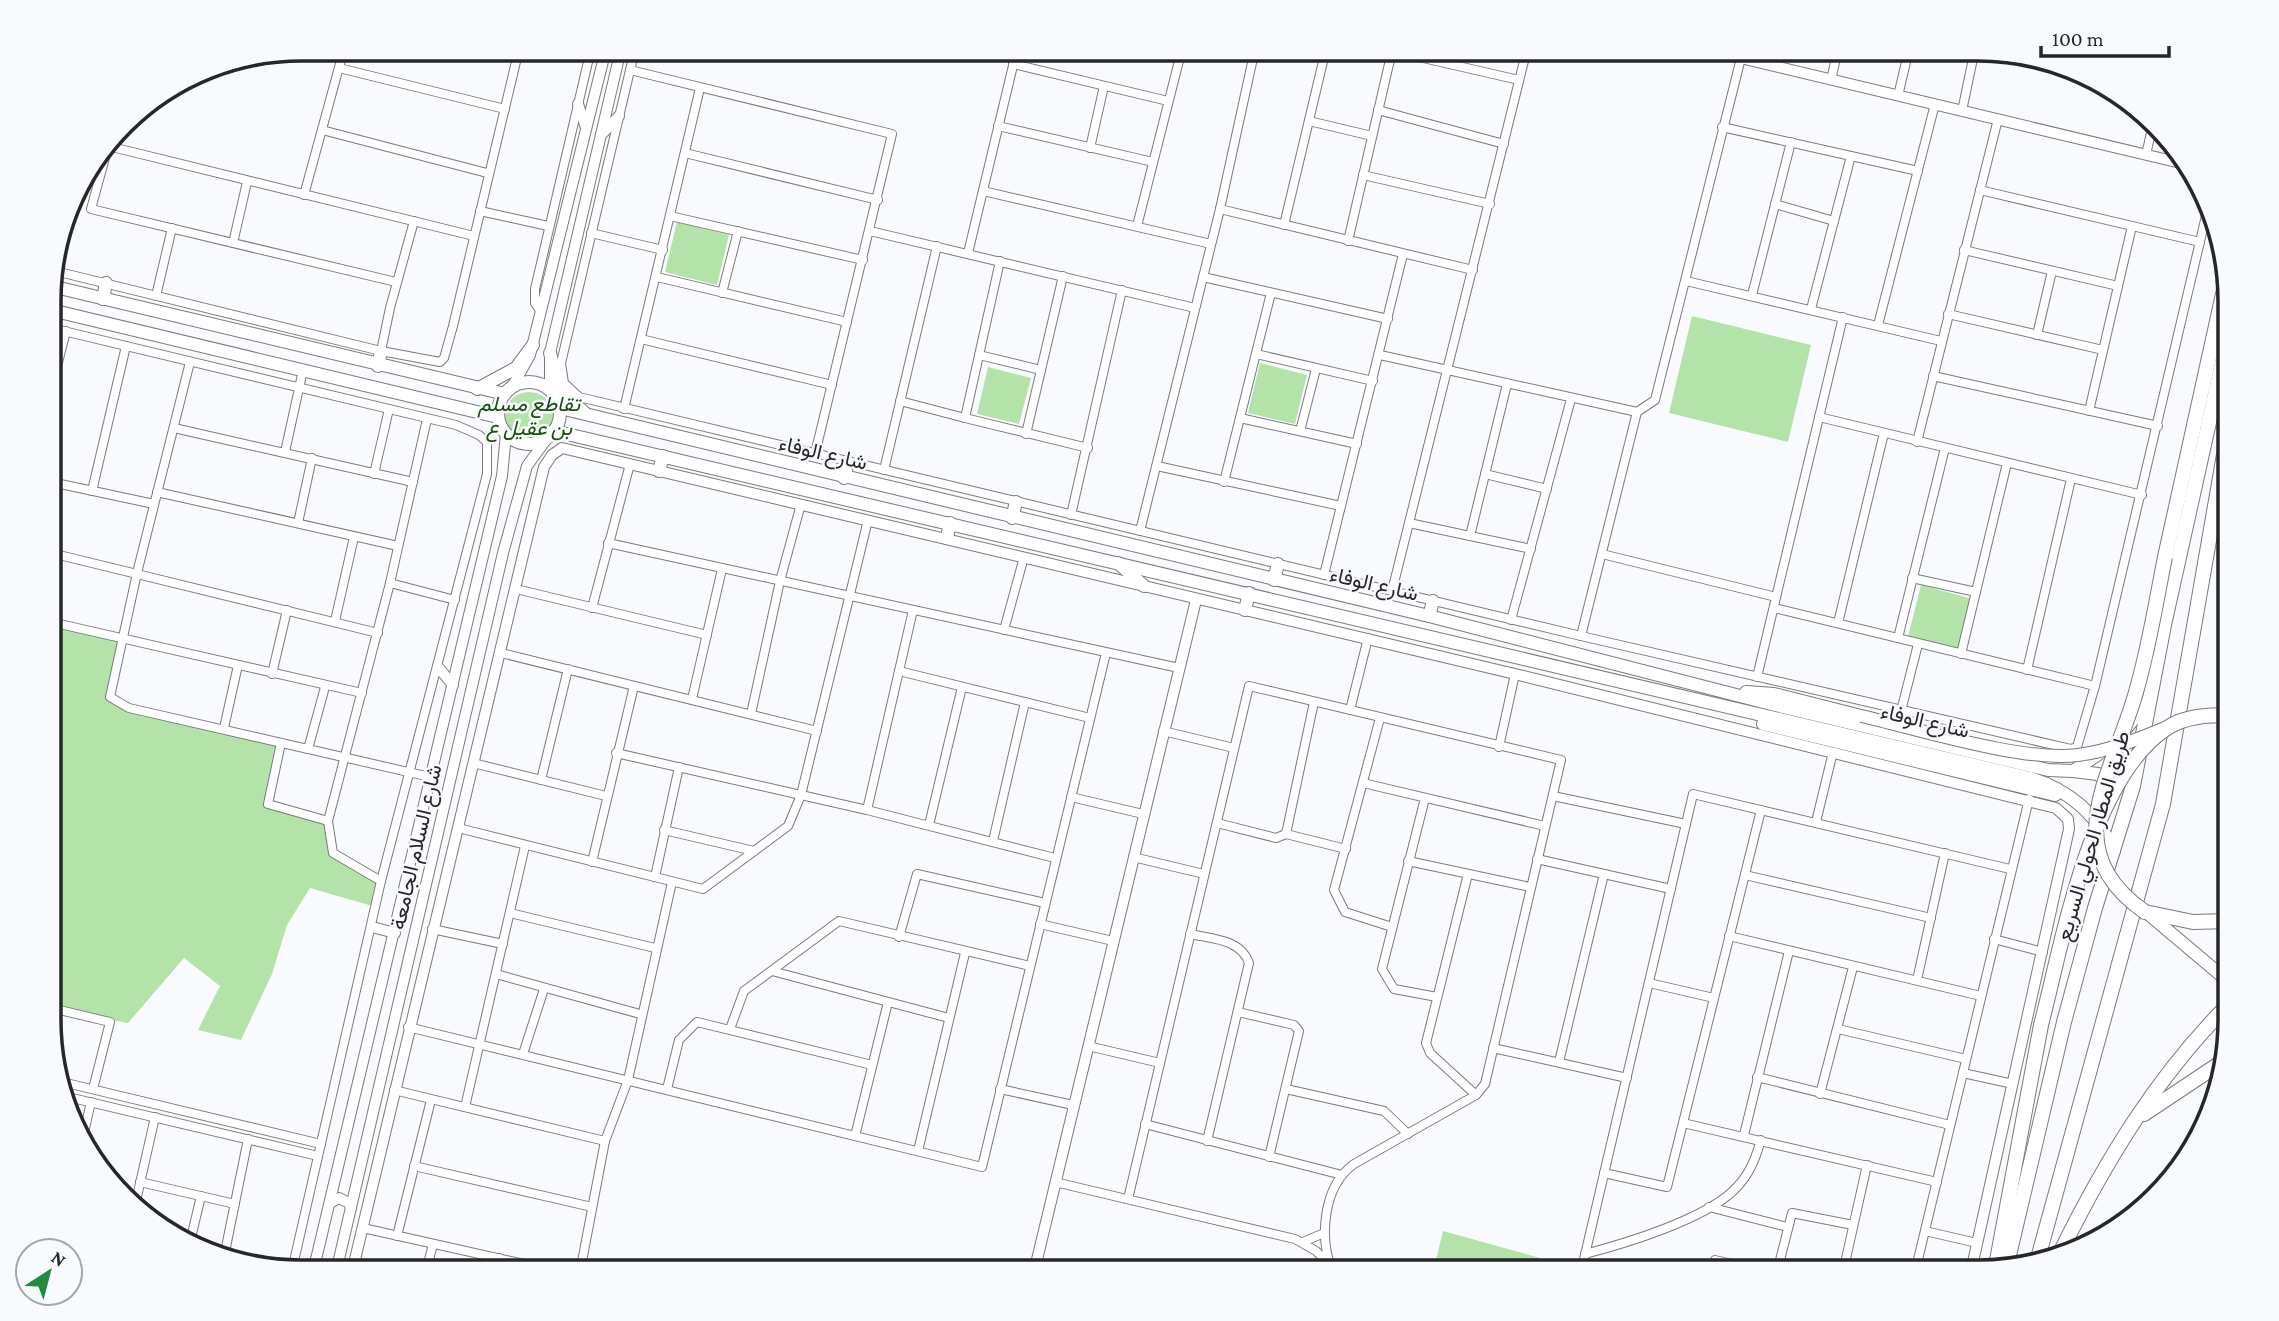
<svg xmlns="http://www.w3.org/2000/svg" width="2279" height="1321" viewBox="0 0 2279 1321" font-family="'Crimson Pro',Vazirmatn,serif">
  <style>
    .green { fill: #b3e3a9 }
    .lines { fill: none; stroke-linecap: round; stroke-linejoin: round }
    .street-casing { stroke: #797b7e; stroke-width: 10 }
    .secondary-casing { stroke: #797b7e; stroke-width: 12 }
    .primary-casing { stroke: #797b7e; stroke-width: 14 }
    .highway-casing { stroke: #797b7e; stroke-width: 16 }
    .street { stroke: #fff; stroke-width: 8 }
    .secondary { stroke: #fff; stroke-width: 10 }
    .primary { stroke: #fff; stroke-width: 12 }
    .highway { stroke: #fff; stroke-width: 14 }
    .primary-bridge-casing { stroke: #797b7e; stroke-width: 14; stroke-linecap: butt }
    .highway-bridge-casing { stroke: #797b7e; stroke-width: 16; stroke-linecap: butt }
    .primary-bridge { stroke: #fff; stroke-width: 12 }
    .highway-bridge { stroke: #fff; stroke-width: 14 }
    .labels { text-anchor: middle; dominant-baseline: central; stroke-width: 5; stroke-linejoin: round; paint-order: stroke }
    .park-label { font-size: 21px; font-style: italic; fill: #184f0a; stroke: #f8fafd }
    .street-label { font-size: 21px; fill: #262728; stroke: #f8fafd }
    .rim { fill: none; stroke: #262728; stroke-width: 3.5 }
  </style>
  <rect width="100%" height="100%" fill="#f8fafd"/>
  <g class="green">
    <path d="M677 222 729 235 717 285 665 272Z"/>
    <path d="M1692 316 1811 345 1788 442 1669 413Z"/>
    <path d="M1260 363 1307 375 1295 424 1248 413Z"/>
    <path d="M988 367 1031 378 1019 424 977 414Z"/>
    <circle cx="529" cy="416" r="24"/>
    <path d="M1921 585 1973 599 1960 650 1908 637Z"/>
    <path d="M51 622 122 639 110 697 117 704 281 743 268 801 328 821 334 853 381 881 376 907 310 888 287 925 272 974 241 1040 198 1030 220 986 184 958 128 1023 51 1008Z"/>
    <path d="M1443 1231 1540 1258 1536 1272H1433Z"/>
  </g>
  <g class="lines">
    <defs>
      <g id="street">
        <path d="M547 49 589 59"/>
        <path d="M635 49 561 363 564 383 579 397 1581 636 2071 749 2077 747 2095 686 2206 216"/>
        <path d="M1227 49 1253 55"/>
        <path d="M1384 49 1519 80"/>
        <path d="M1013 64 1168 101"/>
        <path d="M339 68 505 109"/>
        <path d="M630 70 892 134 815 454"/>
        <path d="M1831 80 1838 49"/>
        <path d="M1898 96 1909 49"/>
        <path d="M1378 110 1504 144"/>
        <path d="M1962 111 1975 49"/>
        <path d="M1309 121 1372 136"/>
        <path d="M998 126 1153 162"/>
        <path d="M1722 127 1918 171"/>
        <path d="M322 130 487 173"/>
        <path d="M108 146 474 236"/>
        <path d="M108 147 91 209 396 282"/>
        <path d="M1090 148 1104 86"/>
        <path d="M685 153 878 200"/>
        <path d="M2146 155 2152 128"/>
        <path d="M1363 175 1490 204"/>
        <path d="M1980 190 2200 242"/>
        <path d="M983 191 1211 244"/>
        <path d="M304 195 344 49"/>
        <path d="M1775 204 1834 221"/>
        <path d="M1220 209 1473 270"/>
        <path d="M480 211 548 226"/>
        <path d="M670 216 863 260"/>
        <path d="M414 221 390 308 381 351 440 362 444 358 453 326 519 49"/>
        <path d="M1284 225 1326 49"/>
        <path d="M1137 226 1182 49"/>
        <path d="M870 231 1195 308"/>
        <path d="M591 233 663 250"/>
        <path d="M1348 241 1392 51"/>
        <path d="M233 243 247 182"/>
        <path d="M1964 250 2118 286"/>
        <path d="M968 253 1017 49"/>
        <path d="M1000 261 965 418 1088 448"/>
        <path d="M51 270 381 351"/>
        <path d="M657 277 847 322"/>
        <path d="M1203 277 1388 319"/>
        <path d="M1686 281 1941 341"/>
        <path d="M722 293 738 231"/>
        <path d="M1752 295 1791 142"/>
        <path d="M156 296 172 228"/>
        <path d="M1811 309 1851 156"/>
        <path d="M541 312 535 303V289L591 49"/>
        <path d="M1948 314 2103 350"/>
        <path d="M1878 325 1935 104"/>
        <path d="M51 328 456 425 479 435 487 442V474L381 881 292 1270"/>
        <path d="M2037 335 2052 271"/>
        <path d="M641 339 832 385"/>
        <path d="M1256 354 1373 381"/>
        <path d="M979 355 1041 370"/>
        <path d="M1380 355 1637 412"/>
        <path d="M190 362 137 573 110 697 129 708 430 777"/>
        <path d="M1933 376 2158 426"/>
        <path d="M51 390 66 331"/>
        <path d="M900 401 965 418"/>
        <path d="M624 409 700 88"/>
        <path d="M2089 411 2132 226"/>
        <path d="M1819 417 2142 495"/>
        <path d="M1240 418 1357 444"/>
        <path d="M174 428 413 482"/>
        <path d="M1300 431 1316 369"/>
        <path d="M1026 434 1063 276"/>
        <path d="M1917 442 1998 119"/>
        <path d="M285 452 303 370"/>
        <path d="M1157 466 1341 506"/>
        <path d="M884 470 937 246"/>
        <path d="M374 474 389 409"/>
        <path d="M1485 474 1547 489"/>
        <path d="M51 482 154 504"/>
        <path d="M1224 482 1271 293"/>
        <path d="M92 491 126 346"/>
        <path d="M157 492 398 546"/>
        <path d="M1071 515 1122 290"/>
        <path d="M298 523 312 458"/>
        <path d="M1409 523 1531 549"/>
        <path d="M1140 531 1220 209 1255 49"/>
        <path d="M1470 536 1507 384"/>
        <path d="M608 543 1179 668"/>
        <path d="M51 553 378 633"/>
        <path d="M1602 554 1776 597"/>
        <path d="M1324 575 1403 254"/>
        <path d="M1912 578 1976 592"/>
        <path d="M390 583 455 600"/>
        <path d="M516 589 707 635"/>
        <path d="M1392 591 1527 49"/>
        <path d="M592 608 630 464"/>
        <path d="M1774 608 2095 686"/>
        <path d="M1511 620 1571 399"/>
        <path d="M335 621 354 537"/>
        <path d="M51 622 362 693"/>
        <path d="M1838 623 1884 433"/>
        <path d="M1004 630 1024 557"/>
        <path d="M1581 636 1637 412 1655 400 1741 58"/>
        <path d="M1898 638 1945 448"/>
        <path d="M501 653 817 731"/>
        <path d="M1961 654 2007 463"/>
        <path d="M2027 670 2071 479"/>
        <path d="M899 671 1090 718"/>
        <path d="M272 674 287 610"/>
        <path d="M1757 677 1843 317"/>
        <path d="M692 699 722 569"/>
        <path d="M1350 710 1368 638"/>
        <path d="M1901 711 1918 644"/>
        <path d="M751 714 780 581 801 504"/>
        <path d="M1380 718 1334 890 1345 912 1392 927"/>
        <path d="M224 728 238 665"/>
        <path d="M1163 731 1234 748"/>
        <path d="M281 743 268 804 328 821"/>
        <path d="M1499 747 1515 674"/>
        <path d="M308 749 325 687"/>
        <path d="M616 753 867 810 1055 858"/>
        <path d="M473 763 606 796"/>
        <path d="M541 780 568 669"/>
        <path d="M1363 783 1545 826"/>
        <path d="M1553 796 1686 824"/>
        <path d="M1071 797 1143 814"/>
        <path d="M1425 798 1382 969 1394 989 1437 997"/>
        <path d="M867 810 913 610"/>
        <path d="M1816 822 1833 752"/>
        <path d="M1217 823 1276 838 1286 834 1346 849"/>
        <path d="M929 825 962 687"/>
        <path d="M458 828 703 889 788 826 801 795 868 520"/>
        <path d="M664 830 754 851"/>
        <path d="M1286 834 1314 702"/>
        <path d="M993 841 1025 702"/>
        <path d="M1133 857 1204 874"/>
        <path d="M1537 859 1671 889"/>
        <path d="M1408 861 1530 887"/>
        <path d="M592 862 634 686"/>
        <path d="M1468 874 1426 1043 1430 1053 1476 1095"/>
        <path d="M1745 875 1931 918"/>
        <path d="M655 877 679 767"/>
        <path d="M381 881 333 853 328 821 390 583 427 419"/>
        <path d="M510 913 655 948"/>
        <path d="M1040 924 1113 941"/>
        <path d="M432 929 503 944"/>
        <path d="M1190 934C1212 939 1241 939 1249 963L1207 1141"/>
        <path d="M1729 936 1981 996"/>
        <path d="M899 937 917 874 1045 903"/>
        <path d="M1994 939 2043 952"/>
        <path d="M772 971 949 1018"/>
        <path d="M496 974 640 1014"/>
        <path d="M1917 980 1945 853"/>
        <path d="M1649 983 1714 998"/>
        <path d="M51 1008 110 1022 93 1089"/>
        <path d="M1238 1012 1294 1025 1299 1031 1269 1157"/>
        <path d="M408 1027 982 1167 1106 653"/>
        <path d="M730 1029 744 991 839 921 1030 966"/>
        <path d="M1838 1029 1966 1059"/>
        <path d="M1088 1046 1160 1063"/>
        <path d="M1493 1048 1627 1078"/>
        <path d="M523 1054 544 989"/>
        <path d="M1559 1062 1604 874"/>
        <path d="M1963 1073 2013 1084"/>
        <path d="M1757 1077 1950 1125"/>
        <path d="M62 1082 321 1144"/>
        <path d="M667 1089 679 1040 697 1022 872 1065"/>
        <path d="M1000 1089 1073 1105"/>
        <path d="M1286 1089 1384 1111 1408 1134"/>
        <path d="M394 1090 605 1141"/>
        <path d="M1820 1094 1853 967"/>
        <path d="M68 1097 318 1156"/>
        <path d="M465 1107 525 846"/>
        <path d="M1683 1123 1937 1182"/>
        <path d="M1145 1124 1342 1175"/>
        <path d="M1744 1135 1789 951"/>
        <path d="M855 1136 888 1002"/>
        <path d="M83 1137 91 1102"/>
        <path d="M918 1151 965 953"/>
        <path d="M414 1166 592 1207"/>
        <path d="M1604 1173 1667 1187 1761 810"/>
        <path d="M140 1182 235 1204"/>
        <path d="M1055 1182 1295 1239 1316 1251 1328 1263"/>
        <path d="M1128 1199 1249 686 1561 760 1485 1084 1476 1095 1354 1164C1323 1186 1319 1237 1332 1270"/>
        <path d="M136 1201 155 1117"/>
        <path d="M1709 1207 1787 1227"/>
        <path d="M363 1228 560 1272"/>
        <path d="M1925 1231 1977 1243"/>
        <path d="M397 1236 431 1100"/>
        <path d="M190 1242 201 1196"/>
        <path d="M1303 1242 1324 1233"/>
        <path d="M225 1252 248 1139"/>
        <path d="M1585 1254C1627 1243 1702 1220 1733 1191 1749 1176 1755 1160 1761 1140"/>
        <path d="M426 1272 433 1244"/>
        <path d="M496 1272 499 1258"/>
        <path d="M580 1272 605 1141 628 1080 672 882"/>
        <path d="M1581 1272 1693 794 2010 869"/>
        <path d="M1712 1272 1715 1260 1766 1272"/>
        <path d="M1777 1272 1792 1213 1853 1225"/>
        <path d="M1843 1272 1867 1165"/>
        <path d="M1915 1272 2029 799"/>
      </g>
      <g id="secondary">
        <path d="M1703 49 2189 165"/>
        <path d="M578 104 586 128"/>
        <path d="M601 135 619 116"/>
        <path d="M512 387 530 355 606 49"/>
        <path d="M550 390V353L621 49"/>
        <path d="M438 667 453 685"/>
        <path d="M372 927 395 933"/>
        <path d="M330 1203 339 1198 349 1203 351 1208"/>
        <path d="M313 1272 502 476 506 434"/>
        <path d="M336 1272 503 553 527 466 548 437"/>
        <path d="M352 1272 544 467 552 455 562 448 1515 674 2056 808 2068 819 2069 829 1971 1271"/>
        <path d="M1034 1272 1196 600"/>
      </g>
      <g id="primary">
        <path d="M51 286 505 394"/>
        <path d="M103 299 106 283"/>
        <path d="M51 310 498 417"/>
        <path d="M550 353 560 391 585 413"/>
        <path d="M378 366 381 351"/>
        <circle cx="529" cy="413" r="31"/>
        <path d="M477 389 516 368 533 345"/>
        <path d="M560 408 1429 616 1775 705 2048 770 2073 771 2103 751"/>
        <path d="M554 431 2030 778C2069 790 2097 814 2114 851"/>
        <path d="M659 471 663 456"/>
        <path d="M844 478 848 462"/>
        <path d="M1012 518 1016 502"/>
        <path d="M947 538 950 523"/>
        <path d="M1118 563 1144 586"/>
        <path d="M1274 580 1278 564"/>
        <path d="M1245 610 1249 593"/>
        <path d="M1429 616 1433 601"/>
        <path d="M1746 692 1774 694 1861 716"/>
        <path d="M1763 724 2055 795"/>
        <path d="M2124 731 2150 699"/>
        <path d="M2073 771 2098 774 2110 785"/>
        <path d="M2146 912 2229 982"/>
      </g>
      <g id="highway">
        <path d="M2165 557 2227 276"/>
        <path d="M2145 912 2193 922 2229 921"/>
        <path d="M2144 1114 2222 1062"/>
        <path d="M2061 1251C2106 1160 2157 1076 2229 1004"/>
        <path d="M2038 1258 2163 804 2229 426"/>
        <path d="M2006 1268 2064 1022 2095 908 2133 786 2164 625 2229 332"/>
        <path d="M1995 1271 2041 1025"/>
      </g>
    </defs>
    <use href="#street" class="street-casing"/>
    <use href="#secondary" class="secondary-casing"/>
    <use href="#primary" class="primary-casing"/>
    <use href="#highway" class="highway-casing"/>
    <use href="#street" class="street"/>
    <use href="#secondary" class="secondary"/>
    <use href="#primary" class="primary"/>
    <use href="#highway" class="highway"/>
    <defs>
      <path id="primary-bridge" d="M1861 716C1919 729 2022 762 2078 755 2109 751 2136 740 2165 728"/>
      <g id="highway-bridge">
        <path d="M2145 912C2054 849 2114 772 2136 692 2149 648 2156 602 2165 557"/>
        <path d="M2041 1025C2063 941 2090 778 2167 728 2185 716 2209 715 2229 715"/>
      </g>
    </defs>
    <use href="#primary-bridge" class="primary-bridge-casing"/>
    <use href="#highway-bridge" class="highway-bridge-casing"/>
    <use href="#primary-bridge" class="primary-bridge"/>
    <use href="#highway-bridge" class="highway-bridge"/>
  </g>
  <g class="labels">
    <g class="park-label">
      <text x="529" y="404">تقاطع مسلم<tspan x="529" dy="24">بن عقيل ع</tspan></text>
    </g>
    <g class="street-label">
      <text transform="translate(823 453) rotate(13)">شارع الوفاء</text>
      <text transform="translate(1374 584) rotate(13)">شارع الوفاء</text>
      <text transform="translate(1925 721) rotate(13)">شارع الوفاء</text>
      <text transform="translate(2093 836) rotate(-74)">طريق المطار الحولي السريع</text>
      <text transform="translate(416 847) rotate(-77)">شارع السلام الجامعة</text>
    </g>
  </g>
  <path d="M0 0H2279V1321H0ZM301 61H1978A240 240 0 0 1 2218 301V1020A240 240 0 0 1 1978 1260H301A240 240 0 0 1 61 1020V301A240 240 0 0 1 301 61Z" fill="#f8fafd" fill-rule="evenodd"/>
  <path class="rim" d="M301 61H1978A240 240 0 0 1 2218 301V1020A240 240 0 0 1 1978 1260H301A240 240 0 0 1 61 1020V301A240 240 0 0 1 301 61Z"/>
  <g transform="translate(49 1272) rotate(36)"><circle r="33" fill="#f8fafd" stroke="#a4a6a8" stroke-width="2"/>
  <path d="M0-5L12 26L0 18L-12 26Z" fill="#248a40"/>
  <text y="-10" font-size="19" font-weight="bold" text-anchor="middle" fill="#262728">N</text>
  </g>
  <path d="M2041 46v10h128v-10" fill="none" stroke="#262728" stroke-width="3.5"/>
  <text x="2052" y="46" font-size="21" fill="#262728" stroke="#f8fafd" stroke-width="5" paint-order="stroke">100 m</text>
</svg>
